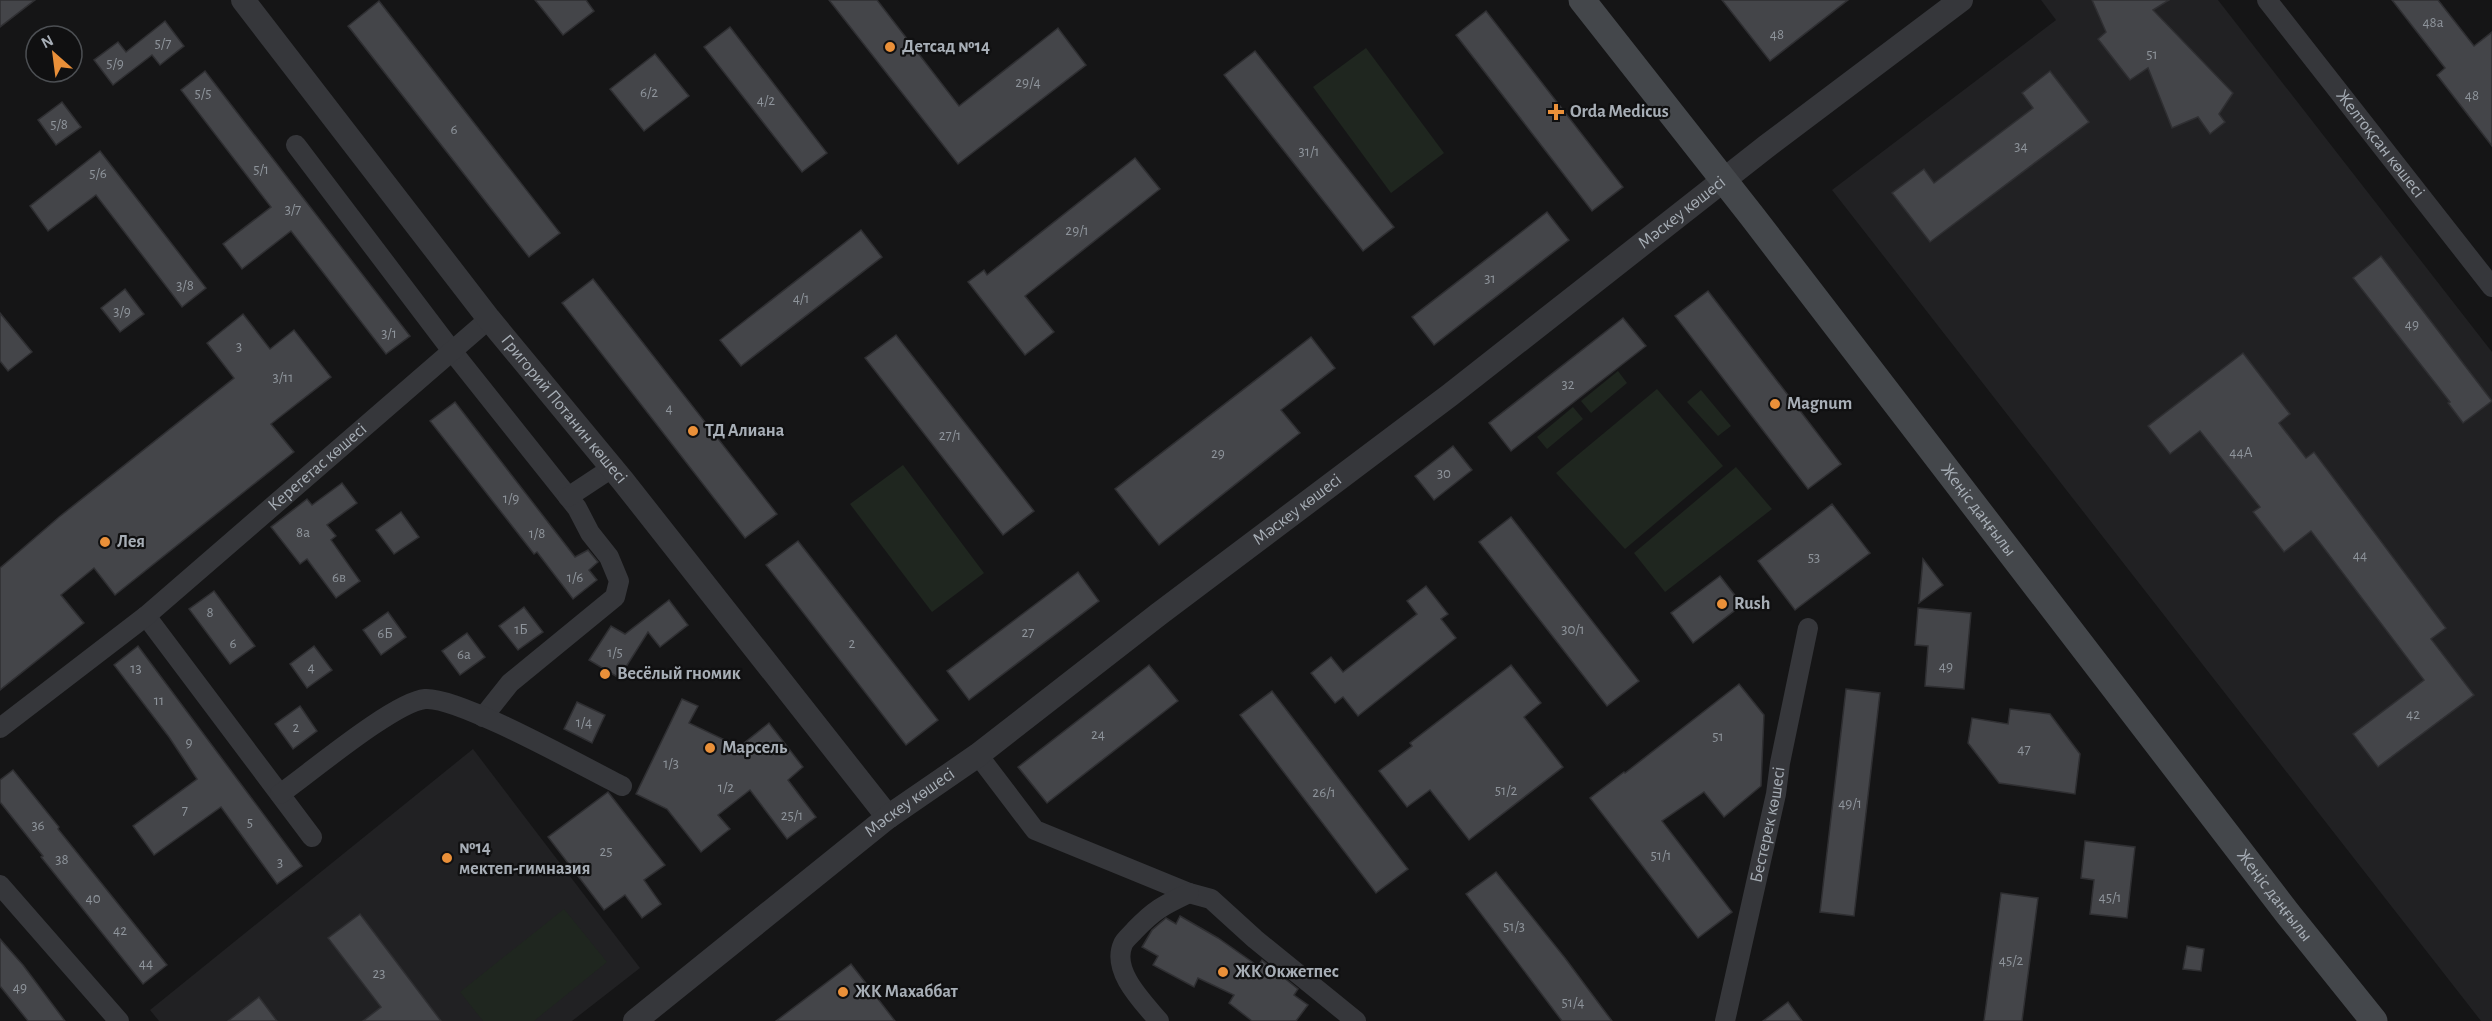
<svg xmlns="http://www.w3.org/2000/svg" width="2492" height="1021" viewBox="0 0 2492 1021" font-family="'Alegreya Sans',sans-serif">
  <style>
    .built { fill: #212123 }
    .green { fill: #1f261f }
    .building { fill: #444549; stroke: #2f2f32; stroke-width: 1.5 }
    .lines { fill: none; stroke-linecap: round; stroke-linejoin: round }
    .minor { stroke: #36373b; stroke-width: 20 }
    .tertiary { stroke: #36373b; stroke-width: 24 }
    .secondary { stroke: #44474b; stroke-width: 27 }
    .poi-dot { fill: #ea9039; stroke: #101011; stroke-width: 2 }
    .labels { text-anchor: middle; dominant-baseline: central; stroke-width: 4.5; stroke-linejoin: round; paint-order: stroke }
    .number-label { font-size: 15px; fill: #8e949b }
    .poi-label { font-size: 18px; font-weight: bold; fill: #a7aeb6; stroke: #101011; text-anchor: start }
    .street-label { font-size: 18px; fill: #a7aeb6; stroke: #101011 }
  </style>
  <rect width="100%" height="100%" fill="#151516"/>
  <g class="built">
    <path d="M2041 0H2218L2492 352V1021H2481L1832 190 2056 20Z"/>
    <path d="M473 749 640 968 572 1021H159L150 1010Z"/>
  </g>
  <g class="green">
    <path d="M1366 48 1444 153 1391 193 1313 87Z"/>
    <path d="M1618 371 1627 383 1591 413 1581 401Z"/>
    <path d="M1657 389 1723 466 1625 549 1556 473Z"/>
    <path d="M1701 390 1731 426 1718 436 1687 402Z"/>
    <path d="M1573 407 1583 419 1547 449 1537 437Z"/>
    <path d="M903 465 984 573 932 612 850 504Z"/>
    <path d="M1736 467 1772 509 1665 592 1634 553Z"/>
    <path d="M564 909 607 962 534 1021H483L460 992Z"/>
  </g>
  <g class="building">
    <path d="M0 0H35L0 27Z"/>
    <path d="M535 0H586L594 11 563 35Z"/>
    <path d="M829 0H877L959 106 1058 28 1086 65 958 164Z"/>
    <path d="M1722 0H1848L1770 61Z"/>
    <path d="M2092 0H2169L2153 10 2233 93 2219 114 2225 122 2210 134 2198 117 2172 128 2148 68 2130 80 2098 39 2106 32Z"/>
    <path d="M2392 0H2438L2474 46 2492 32V146L2437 75 2445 68Z"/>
    <path d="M379 1 560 233 529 257 348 26Z"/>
    <path d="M1486 11 1623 187 1592 211 1456 35Z"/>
    <path d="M165 21 184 46 160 65 152 55 113 85 94 60 118 42 126 52Z"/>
    <path d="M730 27 827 153 802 172 704 47Z"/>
    <path d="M1255 51 1394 227 1363 251 1224 75Z"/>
    <path d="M655 54 689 96 644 131 610 89Z"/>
    <path d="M205 71 410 336 386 354 291 231 242 269 223 244 271 207 181 90Z"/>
    <path d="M2050 71 2089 122 1930 242 1892 193 1924 169 1934 183 2033 108 2022 93Z"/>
    <path d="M62 102 81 127 56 145 38 120Z"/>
    <path d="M100 151 206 288 182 307 96 195 48 231 30 206Z"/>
    <path d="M1135 158 1160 189 1025 296 1054 332 1025 355 968 282 984 270 987 275Z"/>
    <path d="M1547 212 1569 240 1434 345 1412 317Z"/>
    <path d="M861 230 882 257 741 366 720 340Z"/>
    <path d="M2381 256 2492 401 2463 423 2448 403 2450 402 2353 278Z"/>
    <path d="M593 279 777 514 745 538 562 303Z"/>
    <path d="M125 289 144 314 120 332 101 308Z"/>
    <path d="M1708 291 1841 464 1808 489 1675 316Z"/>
    <path d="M0 313 32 352 8 371 0 361Z"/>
    <path d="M243 314 270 349 294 330 331 377 271 424 294 452 115 595 94 568 61 595 84 623 0 690V568L59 517 234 378 207 343Z"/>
    <path d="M1623 318 1646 346 1511 451 1489 423Z"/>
    <path d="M896 335 1034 511 1003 535 865 358Z"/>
    <path d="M1311 337 1335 368 1281 410 1300 433 1159 545 1115 489Z"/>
    <path d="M2243 353 2290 414 2279 423 2306 458 2314 452 2446 628 2431 639 2474 695 2378 767 2353 734 2424 680 2311 531 2284 552 2253 512 2260 507 2200 431 2170 454 2148 426Z"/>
    <path d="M455 402 575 557 588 550 598 562 589 570 597 580 573 599 537 552 534 554 430 421Z"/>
    <path d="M1453 446 1472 470 1434 500 1415 476Z"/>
    <path d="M342 483 357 503 327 525 336 536 331 540 360 581 336 598 307 559 300 564 271 527 307 499 312 505Z"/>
    <path d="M1832 504 1870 553 1795 610 1758 561Z"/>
    <path d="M401 512 419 537 394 554 376 530Z"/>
    <path d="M1511 517 1639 681 1607 706 1479 542Z"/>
    <path d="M798 541 938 720 906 745 766 565Z"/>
    <path d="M1923 559 1943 585 1919 603Z"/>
    <path d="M1078 572 1099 601 969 700 947 671Z"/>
    <path d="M1720 576 1737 598 1734 611 1693 643 1671 613Z"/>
    <path d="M1426 586 1448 614 1441 619 1456 638 1358 716 1343 697 1335 703 1311 673 1331 657 1343 672 1417 614 1407 601Z"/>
    <path d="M214 591 255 646 230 664 189 609Z"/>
    <path d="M669 600 688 625 660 647 648 632 619 678 589 660 611 626 625 634Z"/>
    <path d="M524 607 543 632 518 650 499 626Z"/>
    <path d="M1918 608 1971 613 1964 689 1925 686 1928 646 1915 645Z"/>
    <path d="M388 612 406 637 381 655 363 630Z"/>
    <path d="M467 633 485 657 460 675 442 651Z"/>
    <path d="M138 646 302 866 277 884 221 807 154 855 133 826 197 779 169 737 114 665Z"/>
    <path d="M314 646 332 670 307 688 290 664Z"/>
    <path d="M1149 665 1178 701 1047 803 1018 767Z"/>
    <path d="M1511 665 1541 703 1524 717 1563 767 1469 840 1430 790 1407 807 1379 771 1412 746 1410 743Z"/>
    <path d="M1739 684 1764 715 1761 786 1724 817 1704 792 1662 821 1732 912 1698 938 1590 798 1624 772 1625 773Z"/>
    <path d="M1846 689 1880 693 1854 916 1820 912Z"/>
    <path d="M1272 691 1408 869 1376 893 1240 715Z"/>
    <path d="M682 699 698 706 689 723 727 741 734 751 769 723 803 767 788 780 816 817 787 839 750 790 718 815 730 829 701 852 667 809 636 794Z"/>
    <path d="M577 702 605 715 592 743 564 729Z"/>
    <path d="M300 706 317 731 293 749 275 724Z"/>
    <path d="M2010 709 2050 714 2080 754 2075 794 1999 783 1968 743 1972 718 2008 724Z"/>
    <path d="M13 770 59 827 58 829 167 965 143 984 41 857 43 856 0 802V780Z"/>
    <path d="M608 792 665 865 644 880 661 904 642 918 625 895 604 910 548 837Z"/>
    <path d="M2085 841 2135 847 2127 918 2090 914 2094 880 2081 878Z"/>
    <path d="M1496 872 1565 958 1612 1021H1562L1466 894Z"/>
    <path d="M2001 893 2038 898 2022 1021H1984Z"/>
    <path d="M360 914 441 1021H363L381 1007 328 938Z"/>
    <path d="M1180 916 1218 938 1258 966 1262 960 1298 989 1294 995 1308 1005 1296 1021H1252L1229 1003 1234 995 1198 978 1194 987 1153 965 1158 956 1142 947 1152 930 1166 918 1176 924Z"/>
    <path d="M0 939 23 965 65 1021H28L0 986Z"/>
    <path d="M2187 946 2204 949 2201 971 2183 969Z"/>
    <path d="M851 964 895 1021H776Z"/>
    <path d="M259 997 277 1021H228Z"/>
    <path d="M1788 1002 1802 1021H1763Z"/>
  </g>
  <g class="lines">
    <g class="minor">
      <path id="s1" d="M2267 0 2492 287"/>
      <path d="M296 145 452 351 577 508 590 533 609 557 619 581 615 597 510 683 483 717"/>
      <path d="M568 497 612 468"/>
      <path d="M146 616 312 837"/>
      <path id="s2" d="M0 728 146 616 489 319"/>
      <path d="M978 755 1035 830 1189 893 1211 899 1255 939 1356 1021"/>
      <path d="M280 794C310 773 394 702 425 699 458 696 586 768 622 786"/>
      <path d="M0 885 119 1021"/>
      <path d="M1159 1021C1143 1002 1111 971 1123 944 1125 939 1132 934 1135 930 1155 909 1164 905 1189 893"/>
      <path id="s3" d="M1725 1021 1776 794 1780 763 1808 628"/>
    </g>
    <g class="tertiary">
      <path id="s4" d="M243 0 489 319 623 481 888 817"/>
      <path id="s5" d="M635 1021 888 817 978 755 1159 614 1450 395 1767 146 1961 0"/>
    </g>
    <path class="secondary" id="s6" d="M1582 0 1752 216 2288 914 2374 1021"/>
  </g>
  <g class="poi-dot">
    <circle cx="890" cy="47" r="6"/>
    <path d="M1553 103h6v6h6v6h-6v6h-6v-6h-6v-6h6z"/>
    <circle cx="1775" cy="404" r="6"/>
    <circle cx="693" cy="431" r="6"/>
    <circle cx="105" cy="542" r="6"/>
    <circle cx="1722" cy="604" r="6"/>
    <circle cx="605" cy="674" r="6"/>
    <circle cx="710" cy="748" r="6"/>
    <circle cx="447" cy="858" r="6"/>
    <circle cx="1223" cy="972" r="6"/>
    <circle cx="843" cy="992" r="6"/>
  </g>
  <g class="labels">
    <g class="number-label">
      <text x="2433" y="22">48а</text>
      <text x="1777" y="34">48</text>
      <text x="163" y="43">5/7</text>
      <text x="2152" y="54">51</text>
      <text x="115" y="63">5/9</text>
      <text x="1028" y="82">29/4</text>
      <text x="649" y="92">6/2</text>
      <text x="203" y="93">5/5</text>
      <text x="2472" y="95">48</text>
      <text x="766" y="100">4/2</text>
      <text x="59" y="124">5/8</text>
      <text x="454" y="129">6</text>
      <text x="2021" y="146">34</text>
      <text x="1309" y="151">31/1</text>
      <text x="261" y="169">5/1</text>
      <text x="98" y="173">5/6</text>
      <text x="293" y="209">3/7</text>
      <text x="1077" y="230">29/1</text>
      <text x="1490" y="278">31</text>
      <text x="185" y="285">3/8</text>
      <text x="801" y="298">4/1</text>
      <text x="122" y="311">3/9</text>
      <text x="2412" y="324">49</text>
      <text x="389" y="333">3/1</text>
      <text x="239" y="346">3</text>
      <text x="283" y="377">3/11</text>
      <text x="1568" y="384">32</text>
      <text x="669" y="408">4</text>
      <text x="950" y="435">27/1</text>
      <text x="2241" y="452">44А</text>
      <text x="1218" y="453">29</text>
      <text x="1444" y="473">30</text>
      <text x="511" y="498">1/9</text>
      <text x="303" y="532">8а</text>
      <text x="537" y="533">1/8</text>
      <text x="2360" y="555">44</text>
      <text x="1814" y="557">53</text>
      <text x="339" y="577">6в</text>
      <text x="575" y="577">1/6</text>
      <text x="210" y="612">8</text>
      <text x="521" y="629">1Б</text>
      <text x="1573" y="629">30/1</text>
      <text x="1028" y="632">27</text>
      <text x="385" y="633">6Б</text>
      <text x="233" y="643">6</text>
      <text x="852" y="643">2</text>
      <text x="615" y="652">1/5</text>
      <text x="464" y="654">6а</text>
      <text x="1946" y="666">49</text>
      <text x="311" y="667">4</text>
      <text x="136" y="668">13</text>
      <text x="159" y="700">11</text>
      <text x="2413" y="714">42</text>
      <text x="584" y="722">1/4</text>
      <text x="296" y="727">2</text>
      <text x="1098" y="734">24</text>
      <text x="1718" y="736">51</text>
      <text x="189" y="742">9</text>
      <text x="2024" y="749">47</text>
      <text x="671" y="763">1/3</text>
      <text x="726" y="787">1/2</text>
      <text x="1506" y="790">51/2</text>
      <text x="1324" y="792">26/1</text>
      <text x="1850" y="803">49/1</text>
      <text x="185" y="810">7</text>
      <text x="792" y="815">25/1</text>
      <text x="250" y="822">5</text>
      <text x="38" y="825">36</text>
      <text x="606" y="851">25</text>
      <text x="1661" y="855">51/1</text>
      <text x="62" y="859">38</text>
      <text x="280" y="862">3</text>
      <text x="2110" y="897">45/1</text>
      <text x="93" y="898">40</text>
      <text x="1514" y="926">51/3</text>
      <text x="120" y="930">42</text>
      <text x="2011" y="960">45/2</text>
      <text x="146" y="963">44</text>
      <text x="379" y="973">23</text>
      <text x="20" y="987">49</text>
      <text x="1573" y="1002">51/4</text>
    </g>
    <g class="poi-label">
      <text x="902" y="47">Детсад №14</text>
      <text x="1570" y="112">Orda Medicus</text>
      <text x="1787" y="404">Magnum</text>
      <text x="705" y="431">ТД Алиана</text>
      <text x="117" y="542">Лея</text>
      <text x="1734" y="604">Rush</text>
      <text x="617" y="674">Весёлый гномик</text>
      <text x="722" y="748">Марсель</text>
      <text x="459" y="848">№14<tspan x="459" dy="21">мектеп-гимназия</tspan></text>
      <text x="1235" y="972">ЖК Окжетпес</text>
      <text x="855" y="992">ЖК Махаббат</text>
    </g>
    <g class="street-label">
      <text stroke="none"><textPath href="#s1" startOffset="183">Желтоқсан көшесі</textPath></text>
      <text stroke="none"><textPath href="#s5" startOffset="1323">Мәскеу көшесі</textPath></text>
      <text stroke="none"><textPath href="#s4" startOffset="520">Григорий Потанин көшесі</textPath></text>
      <text stroke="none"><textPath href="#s2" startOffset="411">Керегетас көшесі</textPath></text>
      <text stroke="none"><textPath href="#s5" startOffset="837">Мәскеу көшесі</textPath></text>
      <text stroke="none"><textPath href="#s6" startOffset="646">Жеңіс даңғылы</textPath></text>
      <text stroke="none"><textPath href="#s5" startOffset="351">Мәскеу көшесі</textPath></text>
      <text stroke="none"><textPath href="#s3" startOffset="201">Бестерек көшесі</textPath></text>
      <text stroke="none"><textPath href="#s6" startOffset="1132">Жеңіс даңғылы</textPath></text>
    </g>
  </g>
  <g transform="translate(54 54) rotate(332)"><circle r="28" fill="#101011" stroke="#4c4f53" stroke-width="1.5"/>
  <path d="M0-4.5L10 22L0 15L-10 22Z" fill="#ea9039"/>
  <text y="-9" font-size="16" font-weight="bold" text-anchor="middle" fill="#a7aeb6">N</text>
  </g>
</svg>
